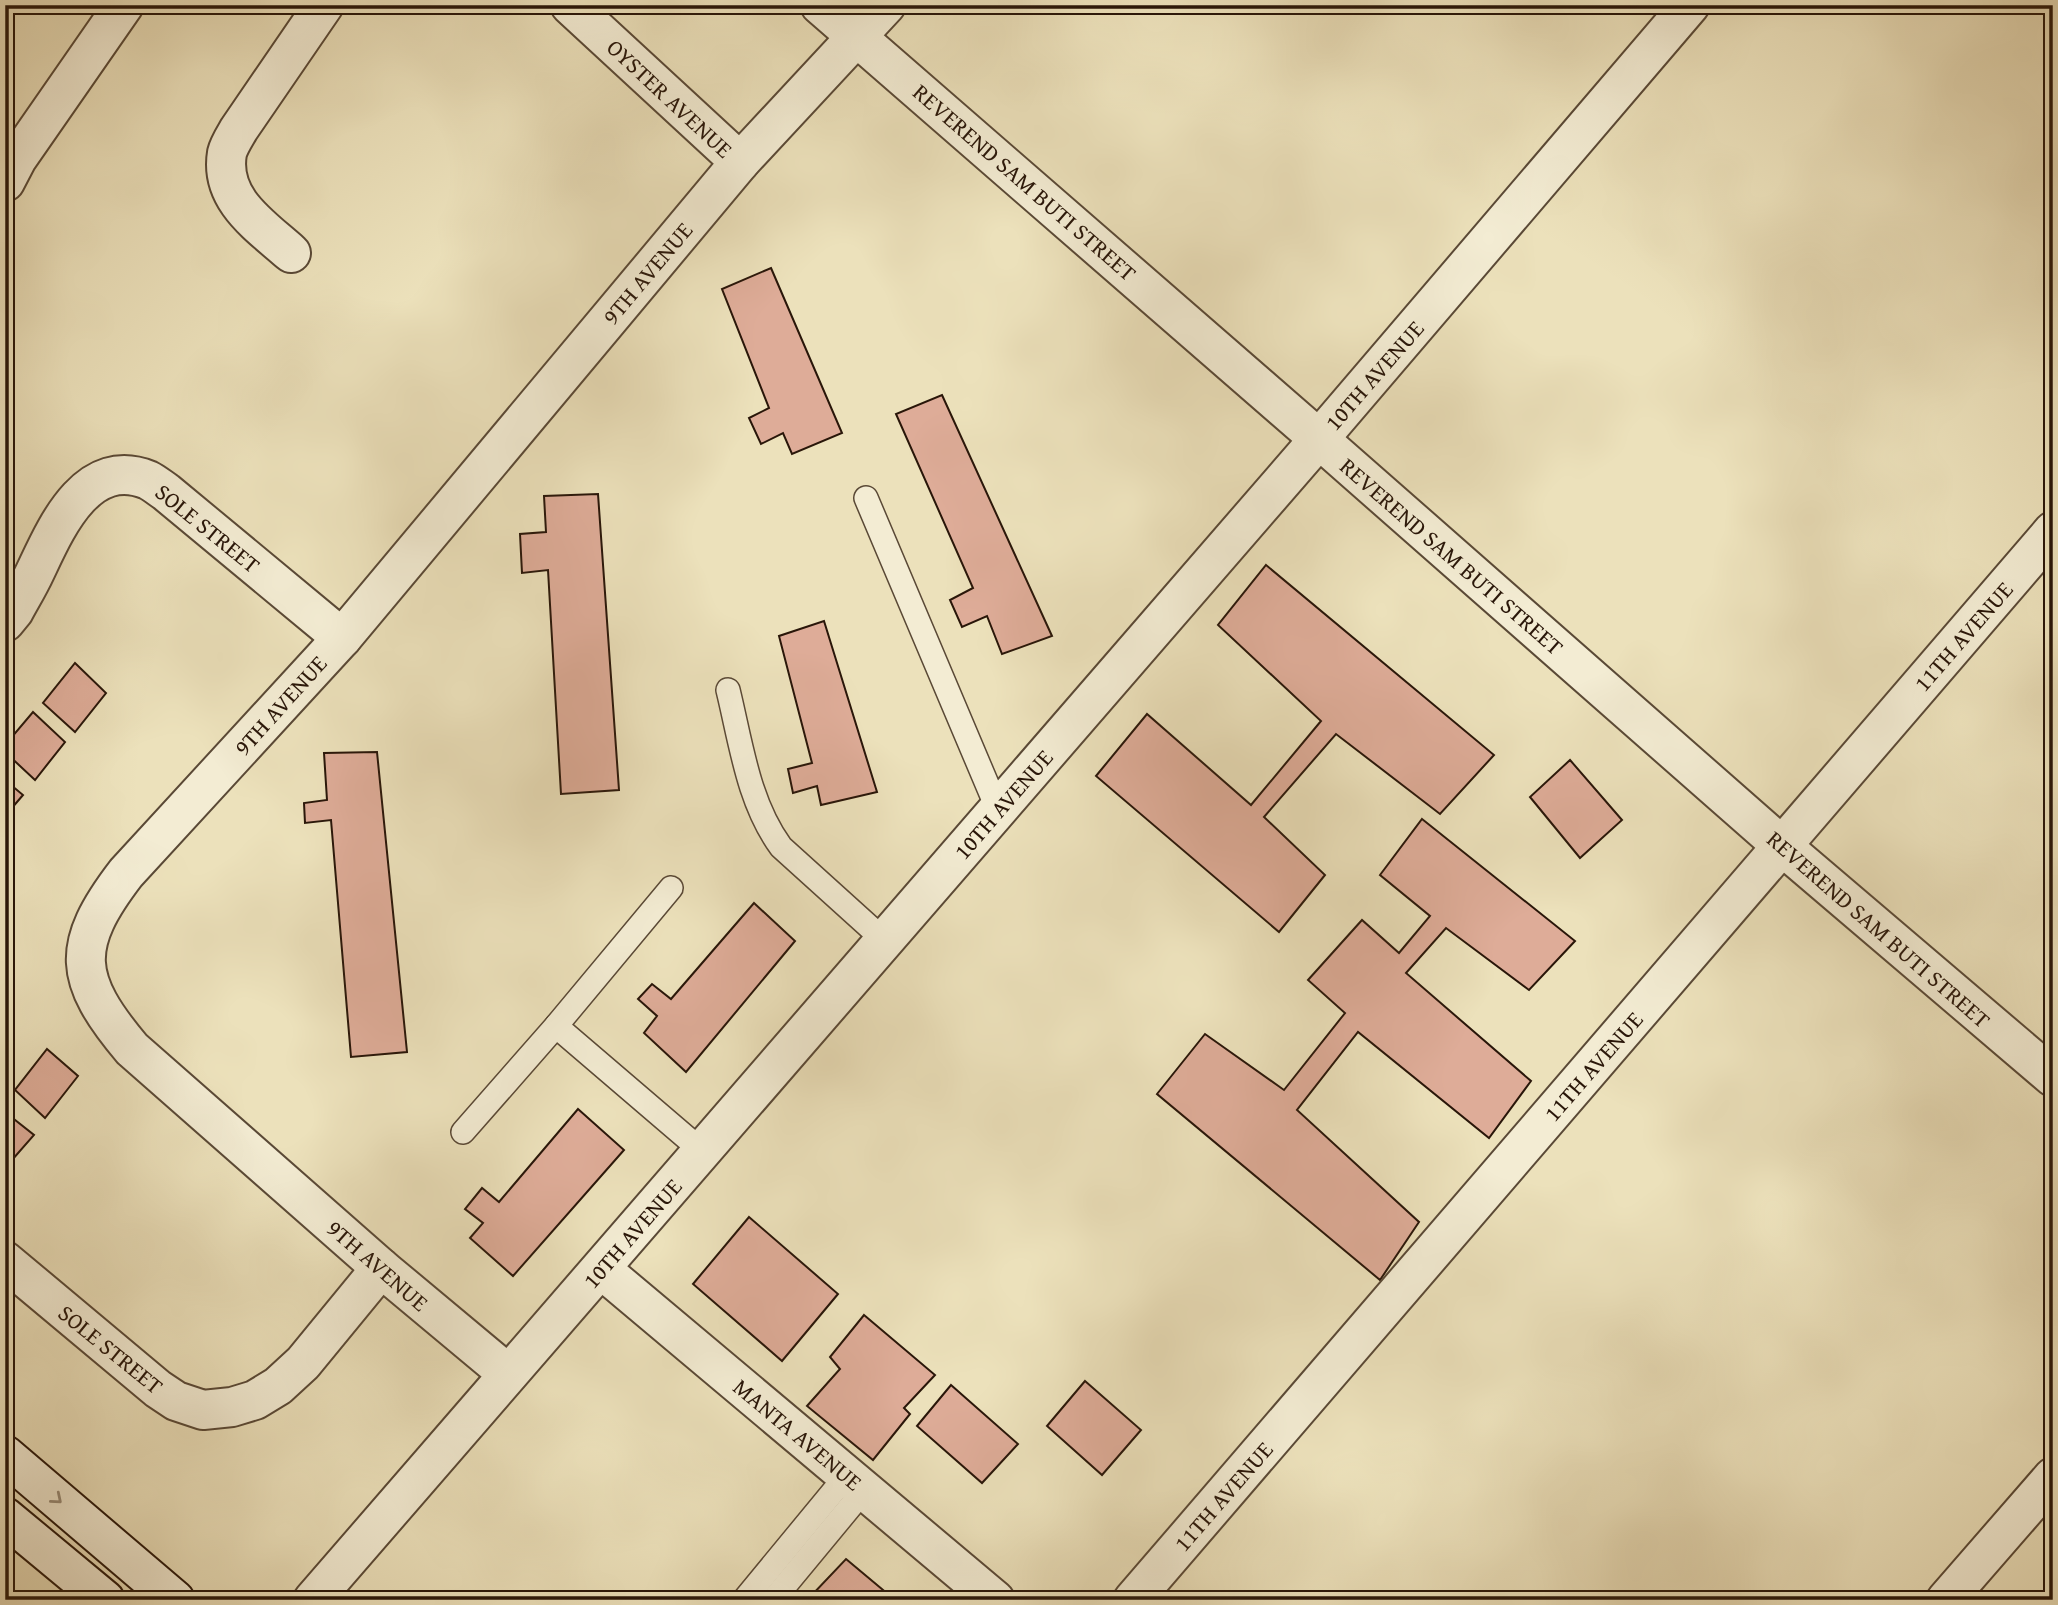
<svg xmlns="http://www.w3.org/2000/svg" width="2058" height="1605" viewBox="0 0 2058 1605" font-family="'Gentium Book Plus',serif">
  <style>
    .building { fill: #deac98; stroke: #291609; stroke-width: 2 }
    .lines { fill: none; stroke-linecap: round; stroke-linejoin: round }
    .lane-casing { stroke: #5a4936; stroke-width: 26 }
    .street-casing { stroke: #5a4936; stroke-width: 42 }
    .secondary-casing { stroke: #291609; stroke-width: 42 }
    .lane { stroke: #f3ecd3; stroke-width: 23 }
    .street { stroke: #f3ecd3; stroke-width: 38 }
    .secondary { stroke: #f3ecd3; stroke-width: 38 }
    .oneway { stroke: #988c78 }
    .labels { text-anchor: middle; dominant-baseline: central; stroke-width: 5; stroke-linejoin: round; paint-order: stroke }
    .street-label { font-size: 23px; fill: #291609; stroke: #f3ecd3 }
  </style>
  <rect width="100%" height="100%" fill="#ece1bb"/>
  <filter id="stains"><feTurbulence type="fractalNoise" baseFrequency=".00286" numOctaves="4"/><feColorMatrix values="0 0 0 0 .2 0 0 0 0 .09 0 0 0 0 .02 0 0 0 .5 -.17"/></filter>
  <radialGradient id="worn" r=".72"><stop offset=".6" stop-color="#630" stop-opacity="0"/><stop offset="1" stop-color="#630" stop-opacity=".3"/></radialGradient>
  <g class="building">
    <path d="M771 268 842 433 792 454 783 433 761 444 749 418 769 408 722 289Z"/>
    <path d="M942 395 1052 636 1002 654 987 616 962 627 950 600 973 588 896 414Z"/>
    <path d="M598 494 619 790 561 794 548 570 522 573 520 534 546 532 544 496Z"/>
    <path d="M1266 565 1494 755 1440 814 1336 734 1264 817 1325 875 1279 932 1096 776 1147 714 1251 805 1321 721 1218 625Z"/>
    <path d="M824 621 877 792 821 805 817 786 793 793 788 769 812 763 779 636Z"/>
    <path d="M75 663 106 693 75 732 43 703Z"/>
    <path d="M33 712 65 742 35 780 5 752V745Z"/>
    <path d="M377 752 407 1052 351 1057 331 820 305 823 304 803 327 800 324 753Z"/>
    <path d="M1570 760 1622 820 1580 858 1530 797Z"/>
    <path d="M5 780 23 795 5 816Z"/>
    <path d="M1422 819 1575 941 1529 990 1446 928 1406 973 1531 1081 1489 1138 1358 1032 1297 1110 1419 1222 1380 1280 1157 1094 1205 1034 1284 1090 1345 1013 1308 980 1362 920 1399 953 1430 916 1380 875Z"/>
    <path d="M754 903 795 941 686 1072 644 1033 657 1016 638 999 652 984 671 999Z"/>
    <path d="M47 1049 78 1076 45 1118 15 1090Z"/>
    <path d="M578 1109 624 1150 513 1276 470 1238 483 1223 465 1209 482 1188 499 1202Z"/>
    <path d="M5 1112 34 1135 5 1168Z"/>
    <path d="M749 1217 838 1294 782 1361 693 1284Z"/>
    <path d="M864 1315 935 1375 904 1408 910 1414 873 1460 807 1406 840 1369 830 1357Z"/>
    <path d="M1085 1381 1141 1430 1102 1475 1047 1426Z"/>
    <path d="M951 1385 1018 1444 982 1483 917 1426Z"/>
    <path d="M846 1559 895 1600H813L810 1597Z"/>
  </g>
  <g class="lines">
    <defs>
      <g id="lane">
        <path d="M866 498 998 810"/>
        <path d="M728 690C741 743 748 802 781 847L885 941"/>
        <path d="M671 888 556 1026 702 1151"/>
        <path d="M463 1132 556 1026"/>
        <path d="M744 1600 847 1475"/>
        <path d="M773 1600 864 1490"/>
      </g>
      <g id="street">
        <path d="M570 5 740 162"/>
        <path d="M820 5 1319 439 1782 846 2053 1077"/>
        <path d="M5 182 17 159 124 5"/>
        <path d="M291 253C261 226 219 200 227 153 229 145 235 136 239 129L324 5"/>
        <path d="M5 622 14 611C21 598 29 585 35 572 55 530 86 455 148 480 154 483 160 488 166 492L342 638"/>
        <path d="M5 1261 158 1389 176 1401 203 1410 232 1407 255 1400 278 1386 303 1363 381 1268"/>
        <path d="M601 1269 995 1600"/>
        <path d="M508 1374 381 1268 132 1049C73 979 70 946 126 873L342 638 740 162 886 5"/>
        <path d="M313 1600 1319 439 1690 5"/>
        <path d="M1133 1600 2053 531"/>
        <path d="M1946 1600 2053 1477"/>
      </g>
      <g id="secondary">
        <path d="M5 1455 175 1600"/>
        <path d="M5 1517 105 1600"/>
      </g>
    </defs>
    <use href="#lane" class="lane-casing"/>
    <use href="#street" class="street-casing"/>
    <use href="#secondary" class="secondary-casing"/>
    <use href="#lane" class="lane"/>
    <use href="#street" class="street"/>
    <use href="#secondary" class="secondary"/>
  </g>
  <defs><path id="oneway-chevron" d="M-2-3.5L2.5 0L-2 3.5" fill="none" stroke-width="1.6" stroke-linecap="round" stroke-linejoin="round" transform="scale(1.75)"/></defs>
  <use class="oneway" href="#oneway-chevron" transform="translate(57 1499) rotate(40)"/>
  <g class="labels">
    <g class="street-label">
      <text transform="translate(670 98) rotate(43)">OYSTER AVENUE</text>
      <text transform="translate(1025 182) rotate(41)">REVEREND SAM BUTI STREET</text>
      <text transform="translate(647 273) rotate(-50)">9TH AVENUE</text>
      <text transform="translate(1374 375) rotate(-49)">10TH AVENUE</text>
      <text transform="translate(208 528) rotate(39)">SOLE STREET</text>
      <text transform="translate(1452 556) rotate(41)">REVEREND SAM BUTI STREET</text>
      <text transform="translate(1963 636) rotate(-49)">11TH AVENUE</text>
      <text transform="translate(280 705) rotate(-48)">9TH AVENUE</text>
      <text transform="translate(1003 804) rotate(-49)">10TH AVENUE</text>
      <text transform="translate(1879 929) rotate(41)">REVEREND SAM BUTI STREET</text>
      <text transform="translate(1593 1066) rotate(-49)">11TH AVENUE</text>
      <text transform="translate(632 1233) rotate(-49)">10TH AVENUE</text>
      <text transform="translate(378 1265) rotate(41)">9TH AVENUE</text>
      <text transform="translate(111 1349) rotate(39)">SOLE STREET</text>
      <text transform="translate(798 1434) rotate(40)">MANTA AVENUE</text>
      <text transform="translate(1223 1496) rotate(-49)">11TH AVENUE</text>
    </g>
  </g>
  <rect width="2058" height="1605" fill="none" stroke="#ece1bb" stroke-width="28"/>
  <rect x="7" y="7" width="2044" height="1591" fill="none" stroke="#291609" stroke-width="3.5"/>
  <rect x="14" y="14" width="2030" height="1577" fill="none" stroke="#291609" stroke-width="2"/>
  <rect width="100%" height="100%" filter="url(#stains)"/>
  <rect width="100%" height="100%" fill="url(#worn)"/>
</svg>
